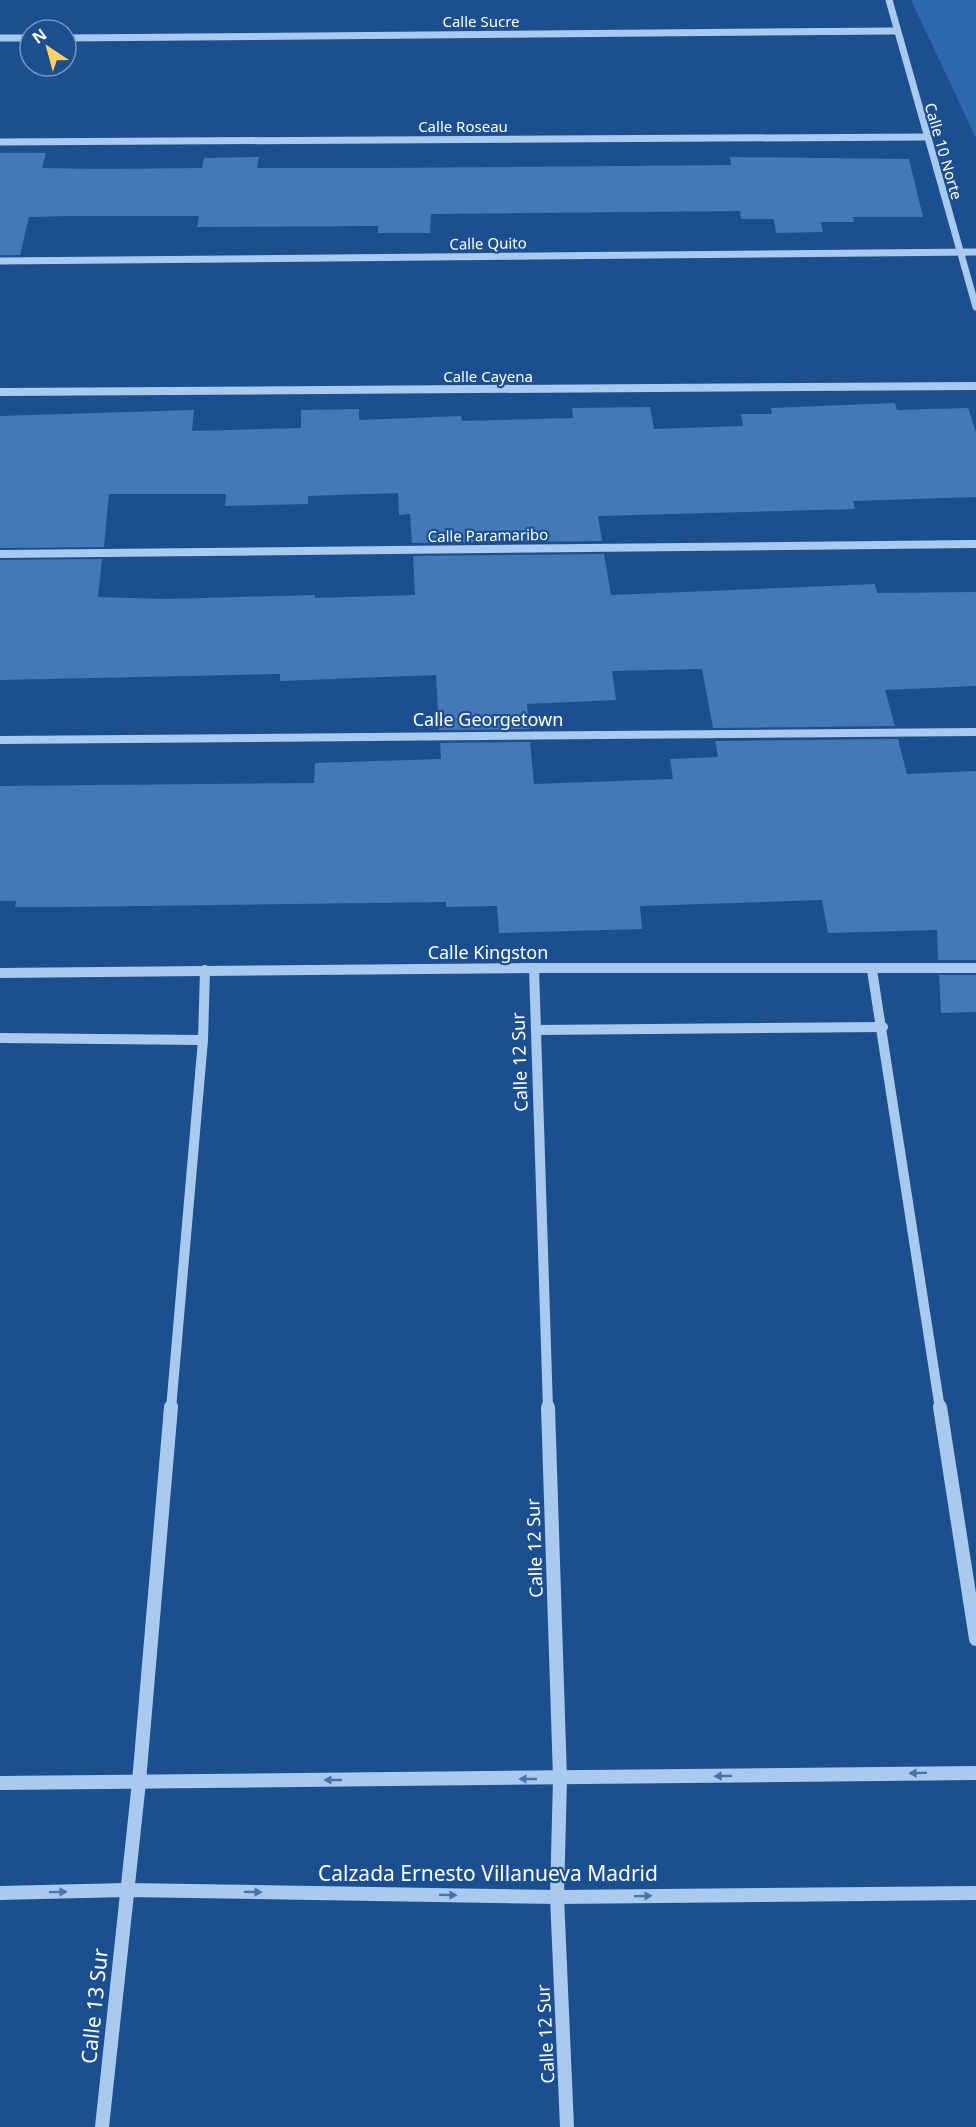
<svg xmlns="http://www.w3.org/2000/svg" width="976" height="2127" viewBox="0 0 976 2127" font-family="'Noto Sans',sans-serif">
  <style>
    .green { fill: #2e69ad }
    .building { fill: #4478b7 }
    .lines { fill: none; stroke-linecap: round; stroke-linejoin: round }
    .minor-far3 { stroke: #a9c9ee; stroke-width: 7 }
    .minor-far2 { stroke: #a9c9ee; stroke-width: 8 }
    .minor-far1 { stroke: #a9c9ee; stroke-width: 10 }
    .minor { stroke: #a9c9ee; stroke-width: 14 }
    .oneway { fill: #4674ac }
    .labels { text-anchor: middle; dominant-baseline: central; stroke-width: 4.5; stroke-linejoin: round; paint-order: stroke }
    .far-street-label { font-size: 15px; fill: #fff; stroke: #1b4f8f }
    .street-label { font-size: 18px; fill: #fff; stroke: #1b4f8f }
    .near-street-label { font-size: 21px; fill: #fff; stroke: #1b4f8f }
  </style>
  <rect width="100%" height="100%" fill="#1b4f8f"/>
  <path class="green" d="M911 0H976V138Z"/>
  <g class="building">
    <path d="M0 153H46L42 168 103 169 202 168 204 158 259 157 257 168H378L731 165 730 157 909 159 923 217H853L854 222H821L823 232 776 233 774 219H741L740 211 431 214 430 233H378V226L197 227 199 216H70L29 217 20 255H0Z"/>
    <path d="M895 403 897 410 968 408 976 432V497L853 501 855 509 598 516 602 541 412 543 410 514 399 515 398 493 308 496V504L225 506 226 494H109L104 547 0 548V416L194 410 192 431 301 428V410L359 409V420L461 416 462 421 573 418 572 408 650 407 654 429 743 426 741 414H772L771 408Z"/>
    <path d="M604 554 611 595 875 584 877 593 976 592V686L885 690 895 726 713 728 702 669 612 671 616 700 527 704 529 729 439 730 436 675 280 681V674L0 680V560L102 559 98 597 167 599 315 595V598L415 595 413 556Z"/>
    <path d="M898 739 907 774 976 771V960H938L937 930 828 933 822 900 640 906 642 929 499 933 497 906 446 907V902L69 907H15L16 901H0V786L314 783 315 763 441 759 440 743 530 742 534 784 673 779 670 759 718 757 715 741Z"/>
    <path d="M939 975H976V1012L941 1013Z"/>
  </g>
  <g class="lines">
    <g class="minor-far3">
      <path d="M889 0 976 307"/>
      <path d="M0 38H30"/>
      <path d="M66 38 895 31"/>
      <path d="M0 142 926 137"/>
      <path d="M0 261 976 252"/>
    </g>
    <g class="minor-far2">
      <path d="M0 392 976 386"/>
      <path d="M0 554 976 544"/>
      <path d="M0 740 976 732"/>
    </g>
    <g class="minor-far1">
      <path d="M534 968 548 1409"/>
      <path d="M872 970 940 1409"/>
      <path d="M0 973 534 968H976"/>
      <path d="M536 1030 883 1027"/>
      <path d="M0 1038 203 1040"/>
      <path d="M171 1409 203 1040 205 970"/>
    </g>
    <g class="minor">
      <path d="M548 1407 560 1778 557 1897 567 2127"/>
      <path d="M940 1407 976 1639"/>
      <path d="M0 1783 976 1773"/>
      <path d="M0 1893 127 1890 557 1897 976 1893"/>
      <path d="M102 2127 139 1782 171 1407"/>
    </g>
  </g>
  <defs><path id="oneway-solid" d="M-6-.8H1V-3.2L6.5 0L1 3.2V.8H-6Z" transform="scale(1.5)"/></defs>
  <g class="oneway">
    <use href="#oneway-solid" transform="translate(918 1773) rotate(179)"/>
    <use href="#oneway-solid" transform="translate(723 1776) rotate(179)"/>
    <use href="#oneway-solid" transform="translate(528 1779) rotate(180)"/>
    <use href="#oneway-solid" transform="translate(333 1780) rotate(180)"/>
    <use href="#oneway-solid" transform="translate(58 1892) rotate(-1)"/>
    <use href="#oneway-solid" transform="translate(253 1892) rotate(1)"/>
    <use href="#oneway-solid" transform="translate(448 1895) rotate(1)"/>
    <use href="#oneway-solid" transform="translate(643 1896) rotate(-1)"/>
  </g>
  <g class="labels">
    <g class="far-street-label">
      <text x="481" y="21">Calle Sucre</text>
      <text x="463" y="126">Calle Roseau</text>
      <text transform="translate(944 151) rotate(74)">Calle 10 Norte</text>
      <text transform="translate(488 243) rotate(-1)">Calle Quito</text>
      <text x="488" y="376">Calle Cayena</text>
      <text transform="translate(488 535) rotate(-1)">Calle Paramaribo</text>
    </g>
    <g class="street-label">
      <text x="488" y="719">Calle Georgetown</text>
      <text x="488" y="952">Calle Kingston</text>
      <text transform="translate(519 1062) rotate(-92)">Calle 12 Sur</text>
      <text transform="translate(534 1548) rotate(-92)">Calle 12 Sur</text>
      <text transform="translate(545 2034) rotate(-93)">Calle 12 Sur</text>
    </g>
    <g class="near-street-label">
      <text x="488" y="1873">Calzada Ernesto Villanueva Madrid</text>
      <text transform="translate(94 2006) rotate(-84)">Calle 13 Sur</text>
    </g>
  </g>
  <g transform="translate(48 48) rotate(324)"><circle r="28" fill="#1b4f8f" stroke="#7695bc" stroke-width="1.5"/>
  <path d="M0-4.5L10 22L0 15L-10 22Z" fill="#ffd166"/>
  <text y="-9" font-size="16" font-weight="bold" text-anchor="middle" fill="#ffffff">N</text>
  </g>
</svg>
